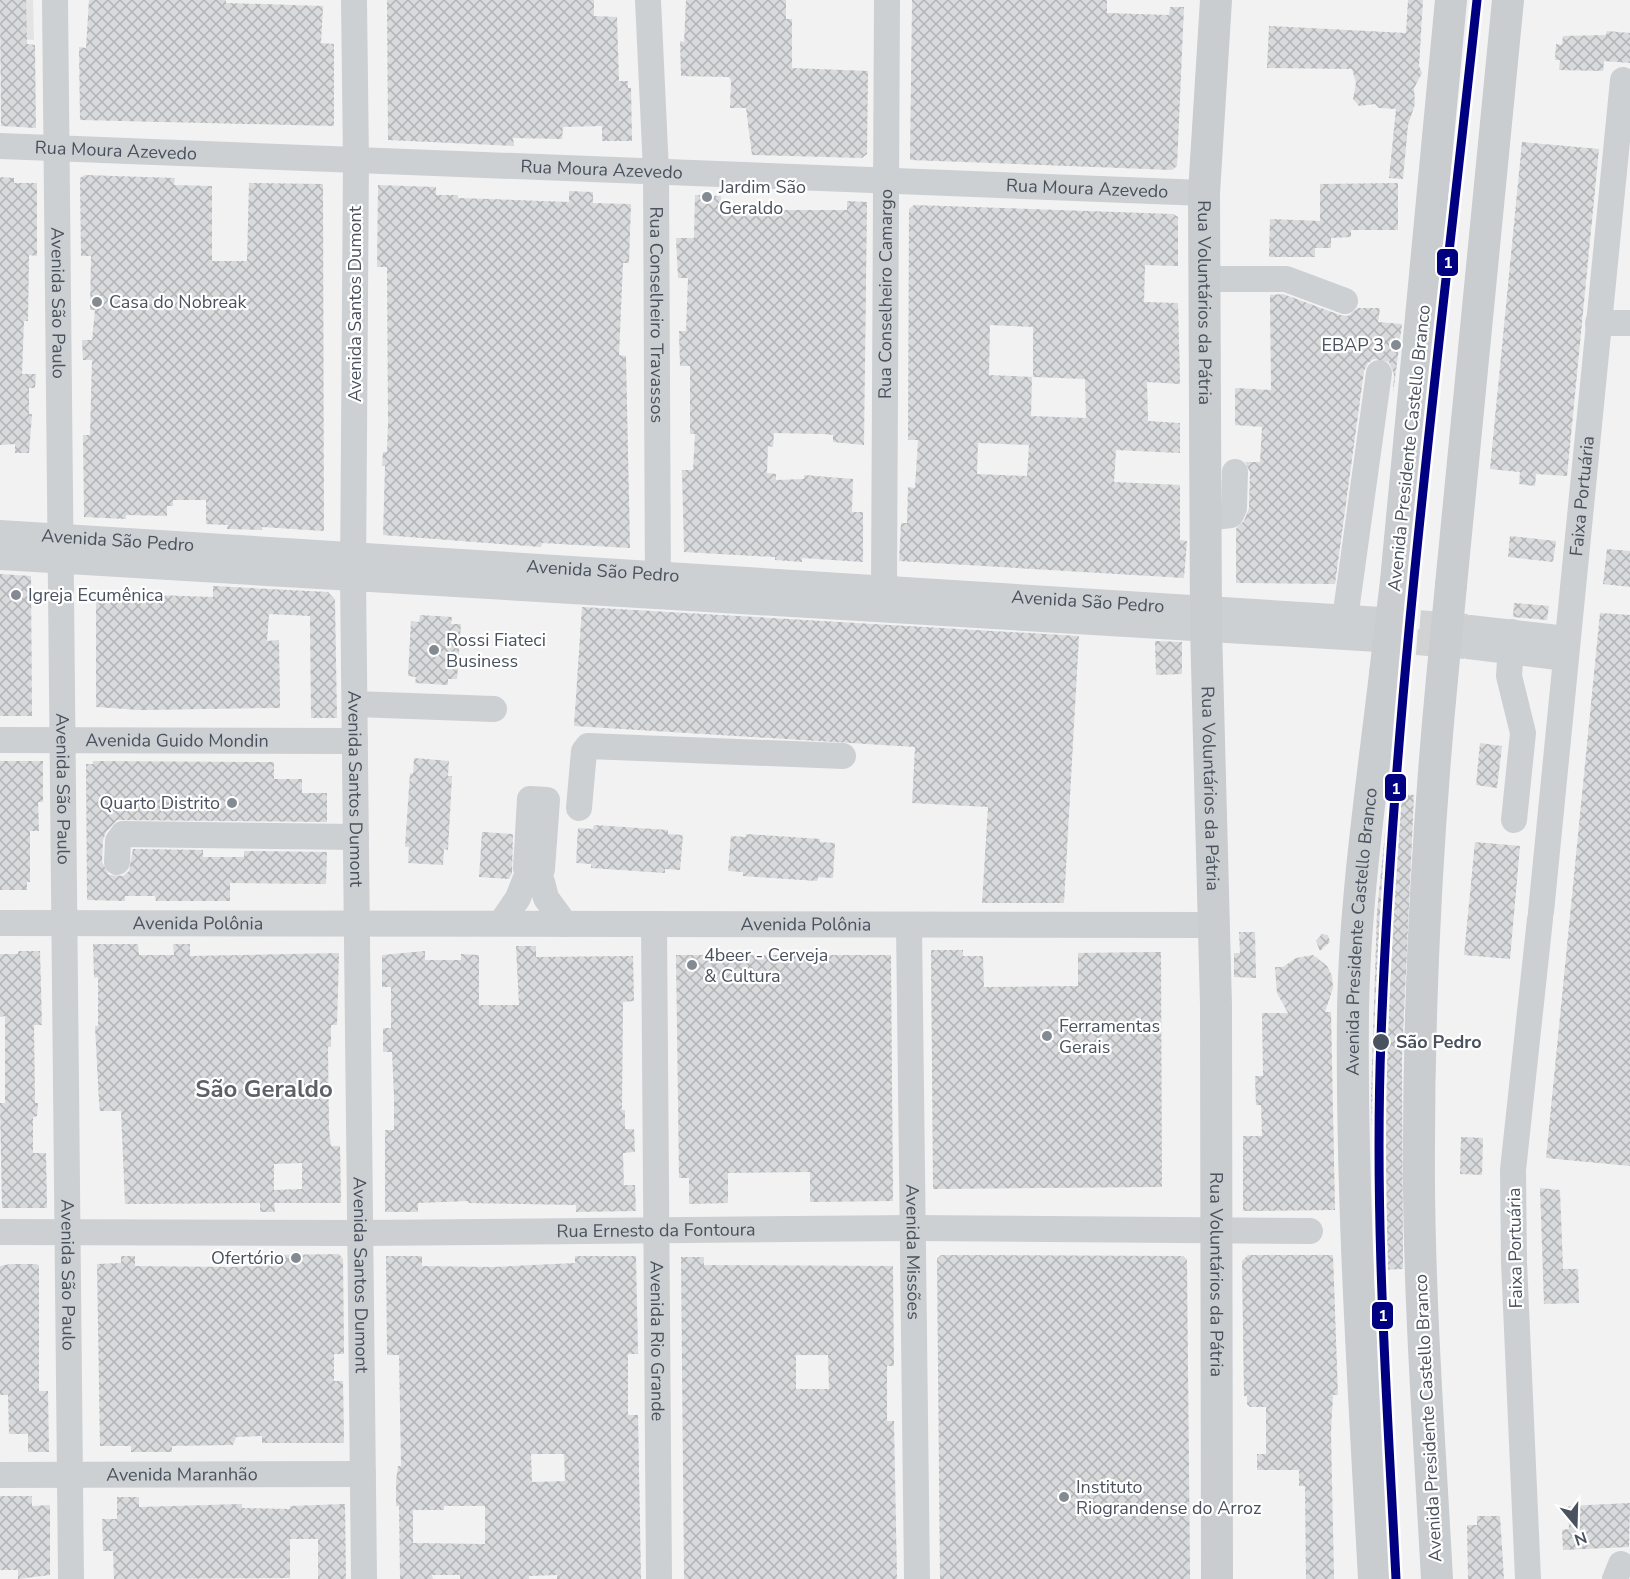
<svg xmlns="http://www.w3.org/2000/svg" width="1630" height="1579" viewBox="0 0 1630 1579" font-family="'Nunito Sans',sans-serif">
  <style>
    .education { fill: #e4e3e4 }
    .building { fill: url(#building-cross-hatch); fill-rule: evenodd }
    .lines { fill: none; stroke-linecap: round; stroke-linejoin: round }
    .minor-tunnel { stroke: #d0d2d4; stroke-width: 26; stroke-dasharray: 26 13; stroke-linecap: butt }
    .minor { stroke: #cdd0d3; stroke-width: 26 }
    .major { stroke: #c9cdd0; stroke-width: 32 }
    .major-bridge { stroke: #c9cdd0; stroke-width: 32 }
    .metro-1-casing { stroke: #fff; stroke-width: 14 }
    .metro-1 { stroke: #000080; stroke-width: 9 }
    .poi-dot { fill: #848a92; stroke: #fff; stroke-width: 2 }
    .stop-dot { fill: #49525e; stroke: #fff; stroke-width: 2 }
    .labels { text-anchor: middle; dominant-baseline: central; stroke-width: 4.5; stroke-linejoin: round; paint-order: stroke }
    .street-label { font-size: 18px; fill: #49525e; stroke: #fff }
    .poi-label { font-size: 18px; fill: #49525e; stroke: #fff; text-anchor: start }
    .stop-label { font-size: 18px; font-weight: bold; fill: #49525e; stroke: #fff; text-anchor: start }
    .district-label { font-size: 24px; font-weight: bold; fill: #5d6066; stroke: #fff }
    .line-badge { stroke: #fff; stroke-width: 2 }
    .badge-label { font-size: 16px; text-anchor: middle; font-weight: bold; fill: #fff }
  </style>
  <defs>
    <pattern id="building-cross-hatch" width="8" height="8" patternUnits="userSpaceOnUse" patternTransform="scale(1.5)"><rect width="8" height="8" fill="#d9dadc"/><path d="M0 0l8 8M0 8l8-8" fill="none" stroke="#b2b3b6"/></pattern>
  </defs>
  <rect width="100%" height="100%" fill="#f2f2f2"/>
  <path class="education" d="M0 0H33L34 40 0 38Z"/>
  <g class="building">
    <path d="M0 0H26L27 44 35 45 36 128 1 126Z"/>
    <path d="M89 0H226V3L323 6 321 43 334 44V126L80 120 79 47 86 48Z"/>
    <path d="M387 0H594V16L617 17 619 81H628V88H631L632 141H602V126L563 127 562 139 513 138 514 146 388 140Z"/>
    <path d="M686 0H786V19H792V68L868 71 867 154 862 158 752 155 746 108H730L731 81 729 77 681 76 680 41 684 42Z"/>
    <path d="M912 0H1107V13L1169 15 1170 7H1184L1177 166 1172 170 910 160Z"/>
    <path d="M1408 0H1423L1419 66 1422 73 1414 88 1415 104 1408 125 1403 179 1389 178 1396 109 1379 108 1375 104 1359 106 1353 99 1356 83 1352 69 1267 68 1269 26 1406 33Z"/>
    <path d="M1607 31 1630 33V63L1604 61 1603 71 1559 70 1560 60H1555L1556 44 1562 45 1563 36 1606 35Z"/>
    <path d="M1522 142 1599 149 1567 476 1536 474 1535 486 1519 484 1520 472 1490 469Z"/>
    <path d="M85 175 175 178 174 185 212 186V261H247L249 183 323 184 324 531 262 527V530L227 529 228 525 206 524V500H173V506H167V516L126 515V519L84 517 83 435H90L92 360H83L82 340H92L95 310H90L91 256H81L80 178Z"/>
    <path d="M0 177 14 178V183H37V256L29 255 28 321H24L22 374H36L35 388H29V414H32L29 453H15V444L0 445Z"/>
    <path d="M1398 183V230H1351V237L1331 238V248H1315V257H1269L1270 219 1320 221V184Z"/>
    <path d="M378 185 436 187V195H458V198L569 202V191L593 192V203L631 204 629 263H623L619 355 626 356 630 548 542 543 541 547 383 535 385 466H382L383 452H387L388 424 387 267H377Z"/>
    <path d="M695 195 721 196V207L773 210H847V201L867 202 864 445 833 442V435L824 434 774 433 773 447 768 446 767 473 776 474V480L804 479V475L853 479 852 512H863V562L802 558V562L775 560V557L684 552 682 470H693L695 434H690V366H680L679 331H686L688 278H678L676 238H694Z"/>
    <path d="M914 205 1173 214 1178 217V266L1145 265 1144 302 1178 303 1180 384 1147 382 1148 421 1180 423V453L1116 450 1114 482 1180 485V540L1187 541 1184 578 899 561 901 523H907L908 487 915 488 918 440H908L909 209ZM990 325 1033 327V377L1085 379 1086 418 1031 416 1032 377 989 375ZM978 443 1029 445 1027 476 977 474Z"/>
    <path d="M1283 294 1340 315 1348 316 1358 308H1380L1378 322 1402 324 1393 394 1394 374 1389 362 1374 359 1368 363 1364 371 1335 584 1236 583V529L1244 521 1249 508 1250 472 1245 462H1260L1262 427 1235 425V388L1271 390 1270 295Z"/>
    <path d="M1510 536 1556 541 1553 562 1508 557Z"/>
    <path d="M1607 549 1630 551V587L1603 584Z"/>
    <path d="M0 574 31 576 32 716H0Z"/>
    <path d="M213 586 328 592 335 600 337 718H311L310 616 269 614 267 641 279 640 280 708 140 710 96 707V593L213 597Z"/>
    <path d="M1514 603 1549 606 1547 620 1513 617Z"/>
    <path d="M582 607 1079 636 1064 903H982L988 807 912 803 915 747 574 726Z"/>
    <path d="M1600 613 1630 615V1166L1546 1158Z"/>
    <path d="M420 615 452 617 451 624H461L457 679H448V685L415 683 416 677 408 676 411 621 419 622Z"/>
    <path d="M1155 641 1182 642V674L1156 675Z"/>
    <path d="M1480 743 1502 746 1497 788 1476 785Z"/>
    <path d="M414 758 449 761 448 776H452L448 850 444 849 443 865 408 863 409 847H405L410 773 413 774Z"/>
    <path d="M0 761H43V802H38L39 831H30V882H27V890H0Z"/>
    <path d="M93 761 274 762V779H302V793H327V822L117 820 106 832 103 840 102 862 109 875 123 876 129 871 133 849 203 850V857H244V851L327 852 326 884 230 883V901H156L155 896H125V901L87 900 86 764H93Z"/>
    <path d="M1389 793 1414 795 1402 1058 1403 1269 1376 1270 1371 1096 1377 912Z"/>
    <path d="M594 825 668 830V834L683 835 680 870 665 869V873L591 868V864L576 863 578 828 593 829Z"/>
    <path d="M482 832 513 834 512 873 509 879 479 877Z"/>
    <path d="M746 834 820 839V842L835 843 833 878 818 877 817 881 743 876V872L728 871 731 836 746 837Z"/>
    <path d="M1475 842 1520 846 1510 959 1464 955Z"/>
    <path d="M1239 932H1255L1256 978 1234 977V953H1240Z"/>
    <path d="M1322 934 1328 935 1330 942 1320 951 1316 941Z"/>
    <path d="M93 944H138L139 955H174L173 944H190V956L339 953 337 1025H331V1047H328L329 1130 331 1146H340L341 1203H274L275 1212H260V1203L125 1204 121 1111H100L99 1102 95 1026H98V977L94 978ZM302 1163V1189L274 1190V1164Z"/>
    <path d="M516 946H536V957L633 956 634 1001 623 1002 622 1110H625V1129H634L635 1152 623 1153 624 1185H635L636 1211 576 1212V1205L468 1203V1201L418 1203V1212H385V1130H394V1096L392 1052H383V1028H391V987H382V955L425 951V960H461V954L479 955V1005H519Z"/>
    <path d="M931 950H963V956H983L984 987 1078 986V953L1161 952 1162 1187 933 1189Z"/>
    <path d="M18 951H40L42 1025H34L35 1103H38L37 1116 33 1117V1153H46L47 1208H2L0 1103H5V1016L0 1017V954H18Z"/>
    <path d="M676 955H891L893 1201 810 1202V1172L728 1173V1203L689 1204V1178H679Z"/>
    <path d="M1313 955 1327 966 1332 976 1333 988 1325 1012H1331L1335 1210 1243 1211V1136H1262L1261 1105H1256L1255 1076H1263L1262 1013H1288L1277 993 1275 967H1283L1296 958Z"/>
    <path d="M1461 1137 1483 1138 1482 1175 1460 1174Z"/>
    <path d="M1540 1188 1560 1190 1563 1269H1578L1579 1303 1544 1304Z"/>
    <path d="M339 1254 343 1259 344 1354H334V1381H343L344 1443H262V1436L236 1437 233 1445 172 1446V1452H131V1446H100L97 1264 121 1263V1256H135V1266L232 1267 269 1265V1255Z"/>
    <path d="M941 1255 1183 1256 1187 1260 1190 1579H940L937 1259Z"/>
    <path d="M1248 1255H1333L1338 1395H1333L1331 1432 1334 1579H1306L1305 1486H1299V1470H1257V1454H1266V1407H1250L1247 1404V1396H1244L1242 1261Z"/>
    <path d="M386 1256H422V1266L492 1267 575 1263V1256H636L638 1354H628V1415H638L641 1579H557V1575L529 1576V1579H460V1575H432L433 1579H400L399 1506H396V1481L398 1466H401L399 1355H387ZM531 1454H564L565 1481 532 1482ZM444 1506H485V1544L413 1543V1510H444Z"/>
    <path d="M681 1257H704V1265L893 1266 894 1366H887V1421H894L897 1579H684ZM796 1355H828L829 1389H796Z"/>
    <path d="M10 1264H37L39 1266V1391H48L49 1452H28V1434H9L8 1395H0V1266Z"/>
    <path d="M0 1496H32V1506L50 1505V1575L18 1579V1570H0Z"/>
    <path d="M117 1497H139V1507L242 1504V1508L290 1509V1506L345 1504 346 1579H318V1539H290V1578L114 1579 113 1551H103L102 1519H117Z"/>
    <path d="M1630 1503 1629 1547 1563 1550 1562 1530 1569 1529 1568 1506Z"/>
    <path d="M1477 1516H1500L1504 1579H1468L1467 1525H1477Z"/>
  </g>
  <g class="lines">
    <g class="minor-tunnel">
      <path d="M1381 620 1467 627"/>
      <path d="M1378 639 1465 646"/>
    </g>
    <g class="minor">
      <path id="s1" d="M55 0 71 1579"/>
      <path id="s2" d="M354 0 356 160 353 577 364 1579"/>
      <path id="s3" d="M648 0 656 171 658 592"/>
      <path id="s4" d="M0 146 1204 193"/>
      <path d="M1204 279H1286L1345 301"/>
      <path d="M1598 323H1630"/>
      <path d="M1206 518 1231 515 1234 508 1235 472"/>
      <path id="s5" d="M0 533 1381 620"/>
      <path d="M0 557 1378 639"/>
      <path id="s6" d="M884 588 887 0"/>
      <path d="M1470 628 1567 639"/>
      <path d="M1512 632 1509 676 1523 733 1514 820"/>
      <path d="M1343 633 1379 373"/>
      <path d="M1468 646 1565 658"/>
      <path d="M355 704 494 709"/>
      <path id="s7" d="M0 740 355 741"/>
      <path d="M579 808 584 751 588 746 843 756"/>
      <path d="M117 862 118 841 123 834 356 837"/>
      <path d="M526 868 530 799 547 800 542 869"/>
      <path d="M542 882 546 898 565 924"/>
      <path id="s8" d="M1541 912 1623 80"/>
      <path id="s9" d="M0 923 1215 925"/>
      <path d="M501 923 518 898 525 880"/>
      <path id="s10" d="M654 924 659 1579"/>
      <path id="s11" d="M909 925 917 1579"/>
      <path id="s12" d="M0 1232 360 1233 911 1228 1310 1231"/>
      <path id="s13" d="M0 1475 363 1474"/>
      <path d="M1528 1579 1514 1262 1513 1170 1540 919"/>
      <path d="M1615 1579 1621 1564"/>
    </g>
    <g class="major">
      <path id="s14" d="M1216 0 1204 193 1206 627 1216 1005 1217 1579"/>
      <path d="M1396 581 1451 0"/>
      <path d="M1451 585 1508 0"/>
      <path id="s15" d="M1374 1579C1364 1390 1351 1200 1353 1010 1355 898 1372 785 1385 674"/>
      <path d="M1437 1579C1430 1448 1420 1317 1419 1185 1418 1017 1426 847 1442 679"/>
    </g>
    <g class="major-bridge">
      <path d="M1385 674 1396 581"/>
      <path d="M1442 679 1451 585"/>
    </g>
    <defs>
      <path id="metro-1" d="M1396 1579C1387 1399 1374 1218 1381 1038 1394 691 1440 345 1477 0"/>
    </defs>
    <use href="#metro-1" class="metro-1-casing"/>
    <use href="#metro-1" class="metro-1"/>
  </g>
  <g class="poi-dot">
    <circle cx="707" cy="197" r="6"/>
    <circle cx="97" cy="302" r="6"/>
    <circle cx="1396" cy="345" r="6"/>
    <circle cx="16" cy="595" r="6"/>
    <circle cx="434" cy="650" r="6"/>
    <circle cx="232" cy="803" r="6"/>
    <circle cx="692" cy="965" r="6"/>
    <circle cx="1047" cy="1036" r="6"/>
    <circle cx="296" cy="1258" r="6"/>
    <circle cx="1064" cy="1497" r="6"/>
  </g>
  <circle class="stop-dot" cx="1381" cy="1042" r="9"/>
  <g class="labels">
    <g class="street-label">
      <text stroke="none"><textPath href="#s4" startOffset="116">Rua Moura Azevedo</textPath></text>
      <text stroke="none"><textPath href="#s4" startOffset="602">Rua Moura Azevedo</textPath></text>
      <text stroke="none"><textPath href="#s4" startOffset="1088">Rua Moura Azevedo</textPath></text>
      <text stroke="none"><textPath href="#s6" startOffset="294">Rua Conselheiro Camargo</textPath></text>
      <text stroke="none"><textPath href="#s14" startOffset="303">Rua Voluntários da Pátria</textPath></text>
      <text stroke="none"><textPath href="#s1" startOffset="303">Avenida São Paulo</textPath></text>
      <text transform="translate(355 304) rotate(-90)">Avenida Santos Dumont</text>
      <text stroke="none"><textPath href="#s3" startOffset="315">Rua Conselheiro Travassos</textPath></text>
      <text transform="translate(1409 448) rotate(-84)">Avenida Presidente Castello Branco</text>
      <text stroke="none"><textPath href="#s8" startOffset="418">Faixa Portuária</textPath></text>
      <text stroke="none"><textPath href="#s5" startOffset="118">Avenida São Pedro</textPath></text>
      <text stroke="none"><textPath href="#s5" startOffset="604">Avenida São Pedro</textPath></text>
      <text stroke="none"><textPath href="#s5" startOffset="1090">Avenida São Pedro</textPath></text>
      <text stroke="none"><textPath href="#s7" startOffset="177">Avenida Guido Mondin</textPath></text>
      <text stroke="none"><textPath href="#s14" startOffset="789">Rua Voluntários da Pátria</textPath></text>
      <text stroke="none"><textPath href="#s1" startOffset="789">Avenida São Paulo</textPath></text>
      <text stroke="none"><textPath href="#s2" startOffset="789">Avenida Santos Dumont</textPath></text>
      <text stroke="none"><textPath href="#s9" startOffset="198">Avenida Polônia</textPath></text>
      <text stroke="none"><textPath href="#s9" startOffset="806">Avenida Polônia</textPath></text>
      <text stroke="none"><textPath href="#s15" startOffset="648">Avenida Presidente Castello Branco</textPath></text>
      <text stroke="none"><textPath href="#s12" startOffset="656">Rua Ernesto da Fontoura</textPath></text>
      <text transform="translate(1515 1248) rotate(-91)">Faixa Portuária</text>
      <text stroke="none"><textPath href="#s11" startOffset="327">Avenida Missões</textPath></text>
      <text stroke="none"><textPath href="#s1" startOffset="1275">Avenida São Paulo</textPath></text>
      <text stroke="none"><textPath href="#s2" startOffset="1275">Avenida Santos Dumont</textPath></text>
      <text stroke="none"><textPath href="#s14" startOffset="1275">Rua Voluntários da Pátria</textPath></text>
      <text stroke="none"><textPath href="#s10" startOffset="417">Avenida Rio Grande</textPath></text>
      <text transform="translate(1428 1418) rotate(-93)">Avenida Presidente Castello Branco</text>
      <text stroke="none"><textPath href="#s13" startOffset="182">Avenida Maranhão</textPath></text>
    </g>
    <g class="poi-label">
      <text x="719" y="187">Jardim São<tspan x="719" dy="21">Geraldo</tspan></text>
      <text x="109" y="302">Casa do Nobreak</text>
      <text x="1384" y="345" text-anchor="end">EBAP 3</text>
      <text x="28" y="595">Igreja Ecumênica</text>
      <text x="446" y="640">Rossi Fiateci<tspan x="446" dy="21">Business</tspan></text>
      <text x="220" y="803" text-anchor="end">Quarto Distrito</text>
      <text x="704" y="955">4beer - Cerveja<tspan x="704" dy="21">&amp; Cultura</tspan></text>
      <text x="1059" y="1026">Ferramentas<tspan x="1059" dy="21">Gerais</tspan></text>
      <text x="284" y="1258" text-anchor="end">Ofertório</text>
      <text x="1076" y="1487">Instituto<tspan x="1076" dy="21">Riograndense do Arroz</tspan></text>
    </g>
    <g class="stop-label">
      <text x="1396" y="1042">São Pedro</text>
    </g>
    <g class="district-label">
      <text x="264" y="1089">São Geraldo</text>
    </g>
  </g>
  <g class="line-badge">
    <rect x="1436" y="248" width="23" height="29" rx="6" fill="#000080"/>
    <rect x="1384" y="773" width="23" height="29" rx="6" fill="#000080"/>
    <rect x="1371" y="1301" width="23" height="29" rx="6" fill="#000080"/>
  </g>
  <g class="badge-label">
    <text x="1448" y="268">1</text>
    <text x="1396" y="794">1</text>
    <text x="1383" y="1321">1</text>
  </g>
  <g transform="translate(1576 1525) rotate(161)" stroke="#ffffff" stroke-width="4.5" paint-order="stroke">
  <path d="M0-4.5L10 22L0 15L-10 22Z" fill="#49525e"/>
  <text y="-9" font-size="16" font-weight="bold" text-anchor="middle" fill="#49525e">N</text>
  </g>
</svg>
